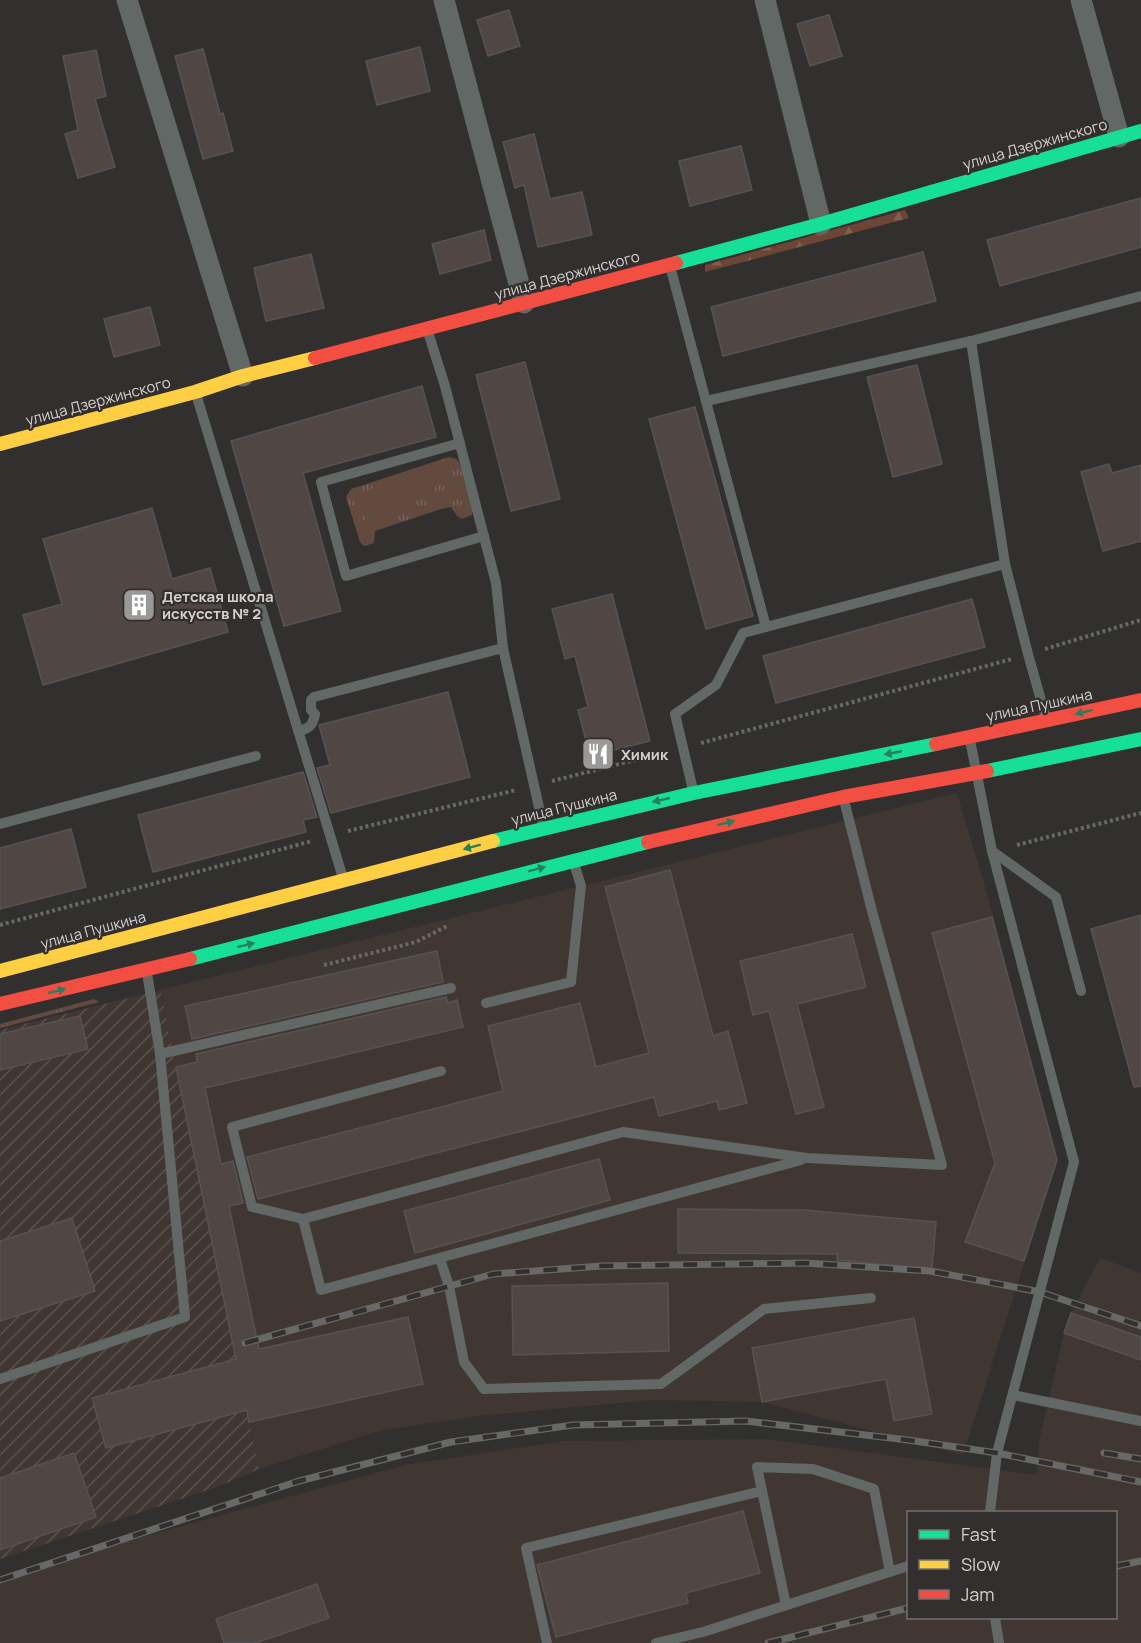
<svg xmlns="http://www.w3.org/2000/svg" width="1141" height="1643" viewBox="0 0 1141 1643" font-family="Manrope,sans-serif">
  <style>
    .built { fill: #403733; fill-rule: evenodd }
    .industrial { fill: url(#industrial-furrows) }
    .grass { fill: url(#grass-tufts) }
    .forest { fill: url(#forest-firs) }
    .park { fill: #624a3f }
    .building { fill: #504744; stroke: #555353; stroke-width: 1.5 }
    .lines { fill: none; stroke-linecap: round; stroke-linejoin: round }
    .path { stroke: #666967; stroke-width: 4; stroke-dasharray: 3 3; stroke-linecap: butt }
    .lane { stroke: #626865; stroke-width: 10 }
    .street { stroke: #626865; stroke-width: 21 }
    .fast { stroke: #16e098; stroke-width: 14 }
    .slow { stroke: #ffcf43; stroke-width: 14 }
    .jam { stroke: #f24e42; stroke-width: 14 }
    .rail-casing { stroke: #676967; stroke-width: 7 }
    .rail { stroke: #332f2e; stroke-width: 4.5; stroke-dasharray: 14; stroke-linecap: butt }
    .oneway { fill: #267f5e }
    .labels { text-anchor: middle; dominant-baseline: central; stroke-width: 4.5; stroke-linejoin: round; paint-order: stroke }
    .street-label { font-size: 15px; fill: #d3d1d0; stroke: #332f2e }
    .poi-label { font-size: 15px; font-weight: bold; fill: #d3d1d0; stroke: #332f2e; text-anchor: start }
  </style>
  <defs>
    <pattern id="industrial-furrows" width="10" height="10" patternUnits="userSpaceOnUse" patternTransform="scale(1.5)"><rect width="10" height="10" fill="#403733"/><path d="M-1 1l2-2M0 10L10 0M9 11l2-2" fill="none" stroke="#5b5350"/></pattern>
    <pattern id="grass-tufts" width="24" height="20" patternUnits="userSpaceOnUse" patternTransform="scale(1.5)"><rect width="24" height="20" fill="#624a3f"/><path d="M3 7l-1-3M5 7V3M7 7l1-3M15 17l-1-3M17 17v-4M19 17l1-3" fill="none" stroke="#78635a"/></pattern>
    <pattern id="forest-firs" width="22" height="20" patternUnits="userSpaceOnUse" patternTransform="scale(1.5)"><rect width="22" height="20" fill="#6d4535"/><path d="M5 1l3.5 6h-7zM16 11l3.5 6h-7z" fill="#815f51"/></pattern>
  </defs>
  <rect width="100%" height="100%" fill="#32302f"/>
  <g class="built">
    <path d="M957 793 987 893 1057 1160 963 1455 762 1402 652 1400 478 1416 379 1431 259 1469 160 990Z"/>
    <path d="M1100 1258 1141 1273V1643H0V1576L405 1465 564 1441 767 1439 1036 1475 1040 1437 1064 1333 1071 1313ZM908 1512H1116V1618H908Z"/>
  </g>
  <path class="industrial" d="M160 990 259 1469 217 1487 0 1559V1030Z"/>
  <g class="grass">
    <path d="M449 457 456 459 460 464 473 509 472 515 462 519 457 516 451 507 441 509 375 531 374 543 364 546 360 542 346 497 351 489Z"/>
    <path d="M94 999 99 1002 0 1028V1024Z"/>
  </g>
  <path class="forest" d="M905 210 909 218 705 272V265Z"/>
  <path class="park" d="M428 467 436 469 440 485 423 490 407 500 389 519 368 526 359 502 365 491 402 479V476Z"/>
  <g class="building">
    <path d="M509 10 520 46 488 56 477 20Z"/>
    <path d="M829 15 842 56 810 66 797 24Z"/>
    <path d="M420 47 430 91 377 105 366 61Z"/>
    <path d="M203 49 220 114 223 113 233 151 203 159 175 56Z"/>
    <path d="M96 50 106 96 95 99 115 167 78 178 65 134 78 130 63 56Z"/>
    <path d="M534 134 550 199 582 192 592 235 538 247 524 185 515 188 503 142Z"/>
    <path d="M741 146 752 190 690 206 679 161Z"/>
    <path d="M1141 198V247L1000 286 987 240Z"/>
    <path d="M484 230 491 260 440 274 432 244Z"/>
    <path d="M923 252 936 301 723 356 711 307Z"/>
    <path d="M311 254 324 308 266 321 254 268Z"/>
    <path d="M150 307 160 345 114 357 104 319Z"/>
    <path d="M525 362 560 499 511 511 476 375Z"/>
    <path d="M917 365 942 464 893 477 867 377Z"/>
    <path d="M422 386 436 437 303 473 341 611 284 626 231 441Z"/>
    <path d="M695 407 753 616 706 629 649 419Z"/>
    <path d="M1109 464 1112 473 1141 465V541L1103 551 1081 472Z"/>
    <path d="M152 508 172 579 210 568 228 632 43 685 23 615 62 604 43 539Z"/>
    <path d="M612 594 650 741 590 756 578 710 588 707 575 656 565 659 552 609Z"/>
    <path d="M972 599 985 647 776 703 763 656Z"/>
    <path d="M448 692 470 777 331 813 317 768 330 765 319 725Z"/>
    <path d="M303 772 317 817 303 820 306 832 153 872 138 815Z"/>
    <path d="M71 829 86 887 0 909V848Z"/>
    <path d="M670 870 713 1036 728 1031 747 1103 719 1110 717 1101 659 1116 654 1097 258 1199 247 1157 503 1091 488 1026 580 1003 596 1067 649 1053 605 887Z"/>
    <path d="M1141 915V1086L1134 1087 1091 929Z"/>
    <path d="M992 917 1057 1160 1024 1261 965 1242 995 1163 932 933Z"/>
    <path d="M852 934 866 987 797 1004 824 1107 796 1114 769 1011 753 1015 740 961Z"/>
    <path d="M437 951 443 982 192 1039 185 1006Z"/>
    <path d="M446 997 448 1003 457 1000 463 1027 205 1088 221 1164 233 1161 243 1203 229 1206 259 1349 408 1317 423 1384 249 1422 247 1410 106 1448 92 1398 236 1359 176 1067 197 1062 196 1054Z"/>
    <path d="M80 1016 88 1049 0 1070V1034Z"/>
    <path d="M599 1159 610 1200 415 1253 404 1211Z"/>
    <path d="M678 1209 804 1210 936 1222 932 1269 837 1260V1254L678 1253Z"/>
    <path d="M72 1218 95 1291 0 1321V1241Z"/>
    <path d="M668 1283 669 1351 513 1355 512 1286Z"/>
    <path d="M1071 1313 1141 1337V1360L1064 1333Z"/>
    <path d="M914 1318 932 1414 894 1421 886 1379 762 1402 752 1348Z"/>
    <path d="M74 1453 96 1517 0 1550V1478Z"/>
    <path d="M743 1511 760 1573 686 1593 688 1603 556 1637 537 1565Z"/>
    <path d="M317 1584 329 1618 255 1643H224L216 1619Z"/>
  </g>
  <g class="lines">
    <g class="path">
      <path d="M1045 649 1141 620"/>
      <path d="M701 743 1012 659"/>
      <path d="M552 781 667 752"/>
      <path d="M348 831 516 790"/>
      <path d="M1017 845 1141 813"/>
      <path d="M0 925 312 841"/>
      <path d="M324 965 416 942 449 925"/>
    </g>
    <g class="lane">
      <path d="M670 266 766 627 743 633 716 685 675 714 693 790"/>
      <path d="M428 332 445 386 496 583 503 648 543 825"/>
      <path d="M971 341 1005 564 1028 654 1046 718"/>
      <path d="M196 394 343 878"/>
      <path d="M706 401 971 341 1141 296"/>
      <path d="M460 443 321 482 346 576 484 536"/>
      <path d="M766 627 1005 564"/>
      <path d="M298 731C309 729 313 725 315 714L311 710V700L314 697 503 648"/>
      <path d="M970 740 992 851 1074 1162 997 1453 990 1512"/>
      <path d="M0 824 256 756"/>
      <path d="M992 851 1056 897 1081 991"/>
      <path d="M486 1003 571 982 581 886 574 863"/>
      <path d="M160 1054 451 988"/>
      <path d="M441 1071 232 1127 252 1207 303 1219 623 1132 807 1158 942 1165 872 911 844 800"/>
      <path d="M303 1219 321 1290 801 1160"/>
      <path d="M440 1259 449 1286 464 1362 484 1389 661 1384 764 1309 871 1298"/>
      <path d="M0 1379 185 1317 160 1054 147 973"/>
      <path d="M1013 1395 1141 1421"/>
      <path d="M786 1605 757 1467 813 1469 874 1489 890 1572"/>
      <path d="M995 1618 999 1643"/>
      <path d="M547 1643 526 1548 762 1491"/>
      <path d="M656 1643 703 1632 908 1566"/>
    </g>
    <g class="street">
      <path d="M127 0 243 376"/>
      <path d="M444 0 524 303"/>
      <path d="M765 0 821 224"/>
      <path d="M1081 0 1119 137"/>
    </g>
    <g class="fast">
      <path d="M676 263 821 224 1141 131"/>
      <path d="M987 771 1141 739"/>
      <path d="M493 841 694 793 936 744"/>
      <path d="M190 959 648 842"/>
    </g>
    <g class="slow">
      <path d="M0 444 195 392 243 376 315 358"/>
      <path d="M0 971 493 841"/>
    </g>
    <g class="jam">
      <path d="M315 358 676 263"/>
      <path d="M936 744 1141 700"/>
      <path d="M648 842 843 797 987 771"/>
      <path d="M0 1004 190 959"/>
    </g>
    <defs>
      <g id="rail">
        <path d="M245 1343 493 1274 601 1266 805 1263 930 1271 1040 1292 1141 1326"/>
        <path d="M1104 1453 1141 1459"/>
        <path d="M1116 1566 1141 1561"/>
        <path d="M0 1580 299 1481 451 1442 573 1425 746 1421 908 1440 997 1453 1141 1482"/>
        <path d="M768 1643 908 1608"/>
      </g>
    </defs>
    <use href="#rail" class="rail-casing"/>
    <use href="#rail" class="rail"/>
  </g>
  <defs><path id="oneway-solid" d="M-6-.8H1V-3.2L6.5 0L1 3.2V.8H-6Z" transform="scale(1.5)"/></defs>
  <g class="oneway">
    <use href="#oneway-solid" transform="translate(1084 712) rotate(167)"/>
    <use href="#oneway-solid" transform="translate(893 753) rotate(169)"/>
    <use href="#oneway-solid" transform="translate(661 800) rotate(167)"/>
    <use href="#oneway-solid" transform="translate(726 823) rotate(-13)"/>
    <use href="#oneway-solid" transform="translate(472 847) rotate(165)"/>
    <use href="#oneway-solid" transform="translate(537 869) rotate(-15)"/>
    <use href="#oneway-solid" transform="translate(246 945) rotate(-14)"/>
    <use href="#oneway-solid" transform="translate(57 991) rotate(-13)"/>
  </g>
  <defs>
    <symbol id="building-square" viewBox="-11 -11 22 22"><rect x="-9" y="-9" width="18" height="18" rx="4" fill="#9b9998" stroke="#332f2e"/><path d="M-4-6H4V6H1V3H-1V6H-4ZM-2.5-4.3h1.7v1.8h-1.7ZM.8-4.3h1.7v1.8H.8ZM-2.5-1h1.7V.8h-1.7ZM.8-1h1.7V.8H.8Z" fill="#fff"/></symbol>
    <symbol id="restaurant-square" viewBox="-11 -11 22 22"><rect x="-9" y="-9" width="18" height="18" rx="4" fill="#9b9998" stroke="#332f2e"/><path d="M-5-6h1v4h1v-4h1v4h1v-4h1v5L-1.5 .5V6h-2V.5L-5-1ZM5-6V6H3V1.5H1.5Q1.5-4 5-6Z" fill="#fff"/></symbol>
  </defs>
  <g fill-rule="evenodd">
    <use href="#building-square" x="120" y="586" width="38" height="38"/>
    <use href="#restaurant-square" x="579" y="735" width="38" height="38"/>
  </g>
  <g class="labels">
    <g class="street-label">
      <text transform="translate(1035 144) rotate(-16)">улица Дзержинского</text>
      <text transform="translate(567 275) rotate(-15)">улица Дзержинского</text>
      <text transform="translate(98 401) rotate(-15)">улица Дзержинского</text>
      <text transform="translate(1039 705) rotate(-12)">улица Пушкина</text>
      <text transform="translate(564 807) rotate(-14)">улица Пушкина</text>
      <text transform="translate(93 930) rotate(-15)">улица Пушкина</text>
    </g>
    <g class="poi-label">
      <text x="162" y="596">Детская школа<tspan x="162" dy="17">искусств № 2</tspan></text>
      <text x="621" y="754">Химик</text>
    </g>
  </g>
  <rect x="907" y="1511" width="210" height="108" fill="#332f2e" stroke="#73706f" stroke-width="1.5"/>
  <rect x="919" y="1530" width="30" height="9" fill="#16e098" stroke="#73706f" stroke-width="1.5"/>
  <text x="961" y="1541" font-size="18" fill="#d3d1d0">Fast</text>
  <rect x="919" y="1560" width="30" height="9" fill="#ffcf43" stroke="#73706f" stroke-width="1.5"/>
  <text x="961" y="1571" font-size="18" fill="#d3d1d0">Slow</text>
  <rect x="919" y="1590" width="30" height="9" fill="#f24e42" stroke="#73706f" stroke-width="1.5"/>
  <text x="961" y="1601" font-size="18" fill="#d3d1d0">Jam</text>
</svg>
